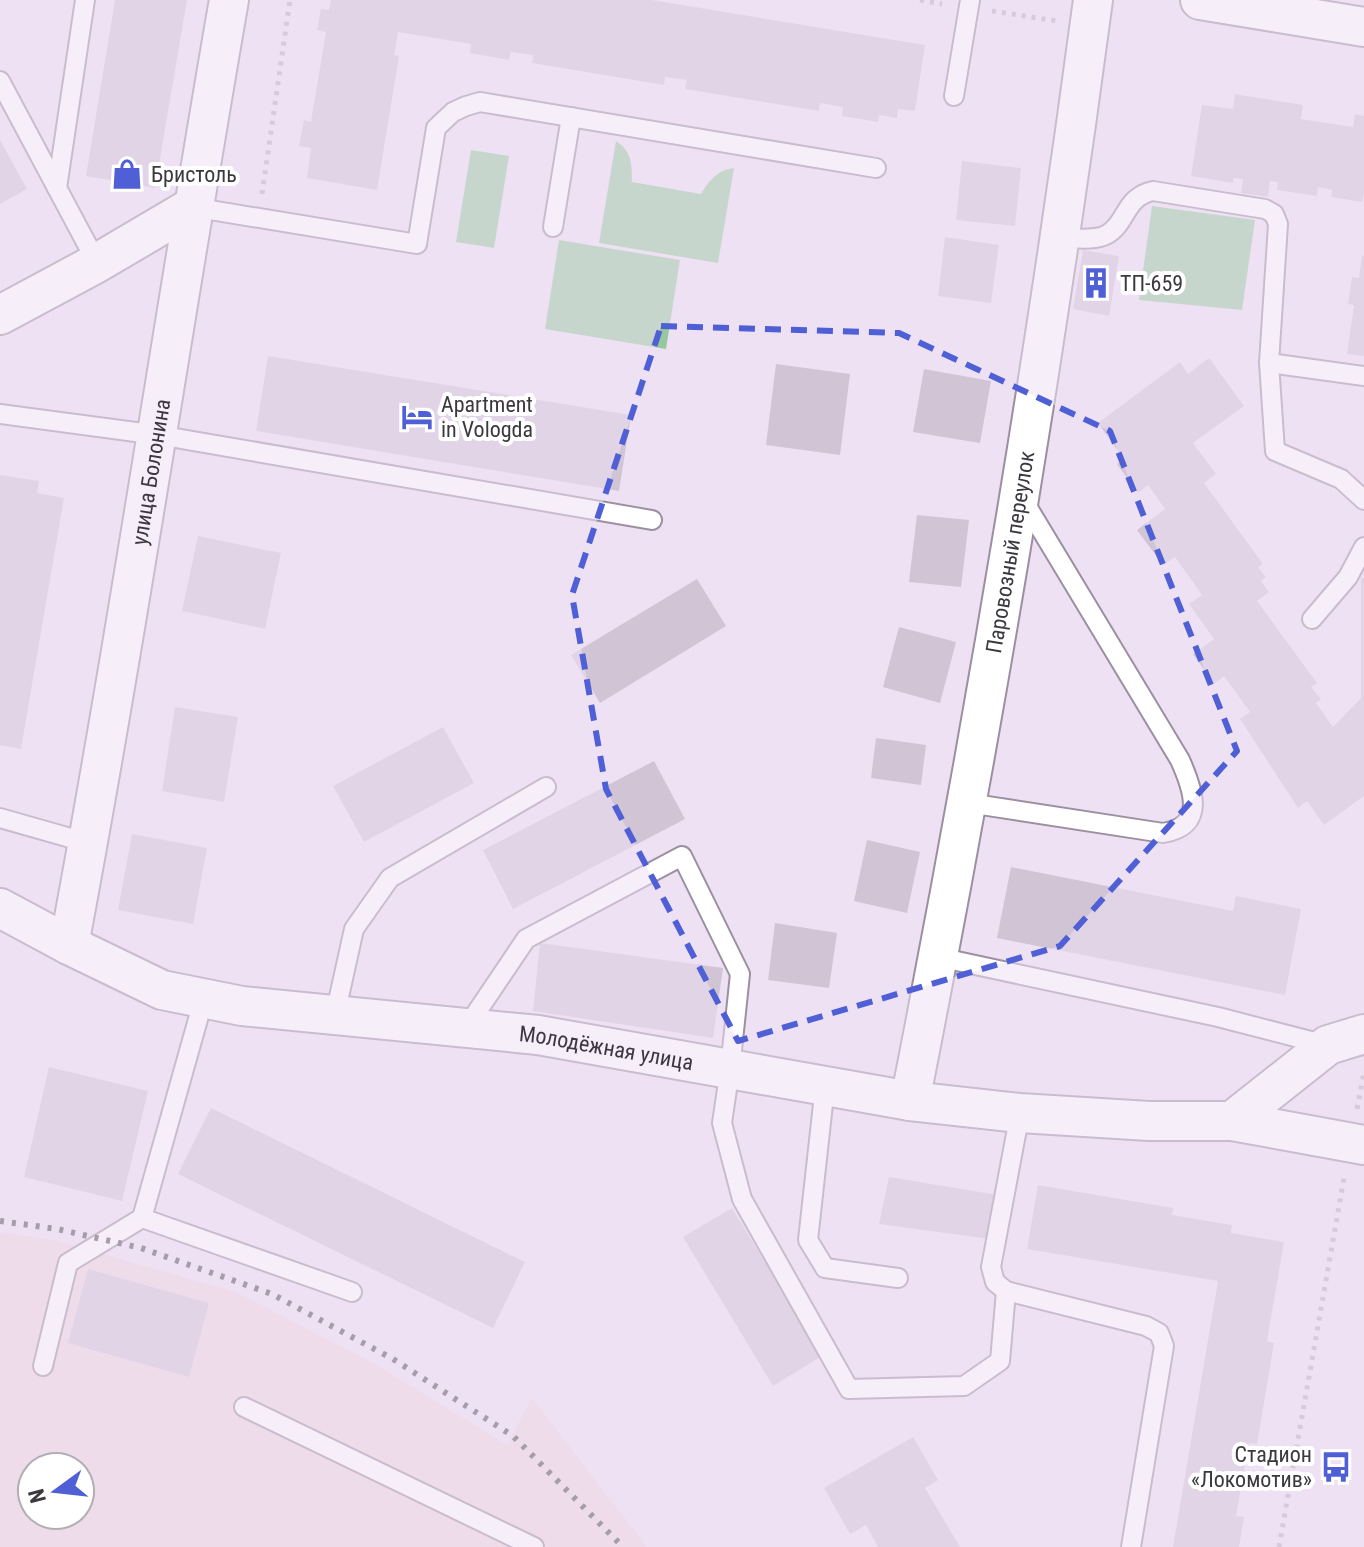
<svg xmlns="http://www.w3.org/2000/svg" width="1364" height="1547" viewBox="0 0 1364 1547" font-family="'Roboto Condensed',sans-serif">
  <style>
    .industrial { fill: #eed5df; fill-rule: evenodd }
    .green { fill: #97c89d }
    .building { fill: #d1c4d5 }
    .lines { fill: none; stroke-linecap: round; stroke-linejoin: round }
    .lane-casing { stroke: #9b8fa0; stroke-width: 22 }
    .street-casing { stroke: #9b8fa0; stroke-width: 42 }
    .path { stroke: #b8aebd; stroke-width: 5; stroke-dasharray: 4 6; stroke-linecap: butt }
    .lane { stroke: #fff; stroke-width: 18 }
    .street { stroke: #fff; stroke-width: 38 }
    .rail { stroke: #4f4a52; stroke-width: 6; stroke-dasharray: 4 8; stroke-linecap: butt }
    .marked { fill: none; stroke: #4f5fd5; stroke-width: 6; stroke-dasharray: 16 10; stroke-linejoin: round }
    .labels { text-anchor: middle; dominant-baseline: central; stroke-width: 8; stroke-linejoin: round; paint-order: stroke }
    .poi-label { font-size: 22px; fill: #3c383f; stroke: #fff; text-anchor: start }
    .street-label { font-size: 22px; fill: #3c383f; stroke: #fff }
  </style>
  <rect width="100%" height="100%" fill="#eee1f4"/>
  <path class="industrial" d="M0 1232 54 1240 236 1292 377 1365 507 1445 532 1398 647 1547H0ZM32 1467H80V1515H32Z"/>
  <g class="green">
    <path d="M616 141C632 151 632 165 632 182L701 194C709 181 717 170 734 168L718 263 599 243Z"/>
    <path d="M471 150 509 156 494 248 456 242Z"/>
    <path d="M1152 206 1255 220 1242 310 1139 300Z"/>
    <path d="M559 240 680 260 666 349 545 329Z"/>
  </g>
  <g class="building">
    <path d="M115 0H187L155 188 86 176Z"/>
    <path d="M331 0H652L925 45 915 111 898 109 897 118 879 115 878 122 842 116 843 107 820 103 819 111 685 89 687 80 665 77 664 85 532 63 533 55 511 52 509 60 470 53 471 44 398 32 394 55 399 56 377 190 307 178 311 148 299 146 304 120 311 122 313 109 326 32 317 30 321 9 329 10Z"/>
    <path d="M1235 94 1303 105 1301 119 1353 127 1355 114 1364 116V194L1362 202 1331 197 1332 190 1318 187 1317 196 1277 190 1278 182 1270 181 1268 197 1241 193 1243 179 1233 178V183L1191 176 1202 105 1233 109Z"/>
    <path d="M0 140 27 189 0 204Z"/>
    <path d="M962 161 1021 168 1015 226 956 220Z"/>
    <path d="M945 237 999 245 991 303 938 296Z"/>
    <path d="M1083 250 1119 256 1109 316 1073 309Z"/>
    <path d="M1362 255 1364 256V356L1347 354 1354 305 1348 304 1352 277 1359 278Z"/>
    <path d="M268 356 631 415 619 491 256 431Z"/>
    <path d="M1209 358 1244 406 1193 443 1216 474 1204 483 1263 564 1258 567 1266 577 1261 581 1269 592 1257 601 1317 683 1311 687 1321 699 1316 703 1333 727 1361 698V578H1364V796L1324 825 1307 801 1298 808 1240 719 1250 712 1224 676 1214 684 1193 654 1214 639 1189 604 1202 595 1175 557 1163 565 1137 530 1165 509 1148 485 1138 493 1117 464 1124 459 1098 423 1180 362 1188 374Z"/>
    <path d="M776 364 850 374 840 455 766 445Z"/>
    <path d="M924 369 991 381 980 443 913 432Z"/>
    <path d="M0 475 39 481 37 493 64 498 21 749 0 745Z"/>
    <path d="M917 515 969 520 961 587 909 582Z"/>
    <path d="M198 536 281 553 265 629 182 611Z"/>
    <path d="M697 579 726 626 600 703 571 655Z"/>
    <path d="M899 627 956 642 940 703 883 687Z"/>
    <path d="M175 707 238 717 224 802 162 791Z"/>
    <path d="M443 727 474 783 364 842 333 786Z"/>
    <path d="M876 738 926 745 921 785 871 778Z"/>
    <path d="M654 761 685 819 513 909 483 850Z"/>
    <path d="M132 834 207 848 193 924 118 910Z"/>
    <path d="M867 840 920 852 907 913 854 901Z"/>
    <path d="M1011 867 1233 911 1236 896 1301 909 1285 995 997 938Z"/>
    <path d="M775 923 837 933 829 988 768 980Z"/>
    <path d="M540 943 723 968 713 1038 533 1011Z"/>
    <path d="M49 1067 148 1091 122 1201 24 1177Z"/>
    <path d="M211 1108 525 1262 493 1328 178 1174Z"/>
    <path d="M889 1177 998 1195 990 1239 879 1224Z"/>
    <path d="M1038 1185 1173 1208 1172 1215 1232 1225 1231 1233 1284 1242 1267 1341 1274 1343 1257 1444 1249 1443 1236 1516 1244 1517 1239 1547H1173L1218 1281 1027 1249Z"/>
    <path d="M732 1208 822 1356 773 1386 683 1237Z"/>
    <path d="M88 1269 209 1303 189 1377 68 1343Z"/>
    <path d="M913 1437 938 1480 925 1488 960 1547H878L866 1525 850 1534 824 1488Z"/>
  </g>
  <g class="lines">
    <defs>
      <g id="lane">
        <path d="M0 81 97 263"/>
        <path d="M954 96 970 0"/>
        <path d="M57 188 85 0"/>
        <path d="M192 207 417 244 436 128 453 112 466 106 480 102 876 168"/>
        <path d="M553 227 571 117"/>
        <path d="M1061 238C1074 238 1094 241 1106 235 1127 224 1124 197 1153 191L1265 209 1274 214 1278 224 1269 363 1275 451 1341 479 1364 500"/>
        <path d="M1269 363 1364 376"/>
        <path d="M0 414 158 435 652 520"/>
        <path d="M1312 619 1348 577 1364 547"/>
        <path d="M968 803 1163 833C1207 826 1193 789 1180 760L1022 498"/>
        <path d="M0 818 88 843"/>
        <path d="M938 957 1218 1017 1326 1045"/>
        <path d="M204 998 142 1218 352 1292"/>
        <path d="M335 1015 354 929 390 878 546 787"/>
        <path d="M466 1028 526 939 682 856 740 974 730 1069 722 1123 742 1199 849 1389 964 1386 1000 1361 1006 1291"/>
        <path d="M825 1086 808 1240 825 1268 898 1278"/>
        <path d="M1020 1113 991 1267 995 1282 1006 1291 1146 1326 1159 1333 1164 1346 1131 1547"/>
        <path d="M43 1366 68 1263 142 1218"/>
        <path d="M244 1407 534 1547"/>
      </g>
      <g id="street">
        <path d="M1200 0 1364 27"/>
        <path d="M0 315 97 263 192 207"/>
        <path id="s1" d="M0 908 69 945 162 990 242 1006 538 1035 910 1101 1020 1113 1149 1121H1232L1364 1145"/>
        <path id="s2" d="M69 945C128 631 174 315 229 0"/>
        <path id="s3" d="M910 1101C982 736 1044 369 1093 0"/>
        <path d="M1232 1121 1328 1045 1364 1034"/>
      </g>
    </defs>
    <use href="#lane" class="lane-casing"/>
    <use href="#street" class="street-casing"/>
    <g class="path">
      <path d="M920 0 942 4"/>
      <path d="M992 11 1057 21"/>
      <path d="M262 194 290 0"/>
      <path d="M1357 1109 1364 1072"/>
      <path d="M1279 1547 1344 1178"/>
    </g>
    <use href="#lane" class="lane"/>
    <use href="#street" class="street"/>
    <path class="rail" d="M0 1221 57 1229 141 1248 272 1294 393 1359 513 1436 623 1547"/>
  </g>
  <path d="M0 0H1364V1547H0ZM661 326 899 333 1110 431 1237 751 1060 946 738 1041 606 789 572 595Z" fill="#eee1f4" fill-opacity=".55" fill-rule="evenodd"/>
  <path class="marked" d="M661 326 899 333 1110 431 1237 751 1060 946 738 1041 606 789 572 595Z"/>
  <defs>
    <symbol id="shop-bare" viewBox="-9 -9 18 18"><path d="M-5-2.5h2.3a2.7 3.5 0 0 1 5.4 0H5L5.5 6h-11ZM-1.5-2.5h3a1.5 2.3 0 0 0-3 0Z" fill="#4f5fd5" stroke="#fff" stroke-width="2.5" paint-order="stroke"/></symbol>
    <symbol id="building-bare" viewBox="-9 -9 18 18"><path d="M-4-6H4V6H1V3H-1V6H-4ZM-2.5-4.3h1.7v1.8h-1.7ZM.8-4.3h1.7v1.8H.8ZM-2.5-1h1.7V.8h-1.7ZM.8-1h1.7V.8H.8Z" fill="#4f5fd5" stroke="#fff" stroke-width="2.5" paint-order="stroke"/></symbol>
    <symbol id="hotel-bare" viewBox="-9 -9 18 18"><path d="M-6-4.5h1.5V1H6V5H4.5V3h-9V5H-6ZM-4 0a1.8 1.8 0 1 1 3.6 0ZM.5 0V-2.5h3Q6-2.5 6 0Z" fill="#4f5fd5" stroke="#fff" stroke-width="2.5" paint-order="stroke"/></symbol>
    <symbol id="bus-bare" viewBox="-9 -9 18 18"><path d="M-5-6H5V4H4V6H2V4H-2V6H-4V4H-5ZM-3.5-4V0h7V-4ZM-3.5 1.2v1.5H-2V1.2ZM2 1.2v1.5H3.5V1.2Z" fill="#4f5fd5" stroke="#fff" stroke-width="2.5" paint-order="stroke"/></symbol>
  </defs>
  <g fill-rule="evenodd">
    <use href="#shop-bare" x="105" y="152" width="44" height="44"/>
    <use href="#building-bare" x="1074" y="261" width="44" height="44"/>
    <use href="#hotel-bare" x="395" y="395" width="44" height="44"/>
    <use href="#bus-bare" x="1314" y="1445" width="44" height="44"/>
  </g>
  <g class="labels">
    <g class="poi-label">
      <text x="151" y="174">Бристоль</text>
      <text x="1120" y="283">ТП-659</text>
      <text x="441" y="404">Apartment<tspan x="441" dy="25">in Vologda</tspan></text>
      <text x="1312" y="1454" text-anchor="end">Стадион<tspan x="1312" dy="25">«Локомотив»</tspan></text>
    </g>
    <g class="street-label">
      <text stroke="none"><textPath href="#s2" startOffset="480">улица Болонина</textPath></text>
      <text stroke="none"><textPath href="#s3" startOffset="558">Паровозный переулок</textPath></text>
      <text stroke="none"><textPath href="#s1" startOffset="630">Молодёжная улица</textPath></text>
    </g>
  </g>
  <g transform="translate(56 1491) rotate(255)"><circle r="38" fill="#ffffff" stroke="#b1afb2" stroke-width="2"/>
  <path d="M0-6L14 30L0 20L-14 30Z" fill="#4f5fd5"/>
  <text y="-12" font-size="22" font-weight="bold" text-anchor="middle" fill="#3c383f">N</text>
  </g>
</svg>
